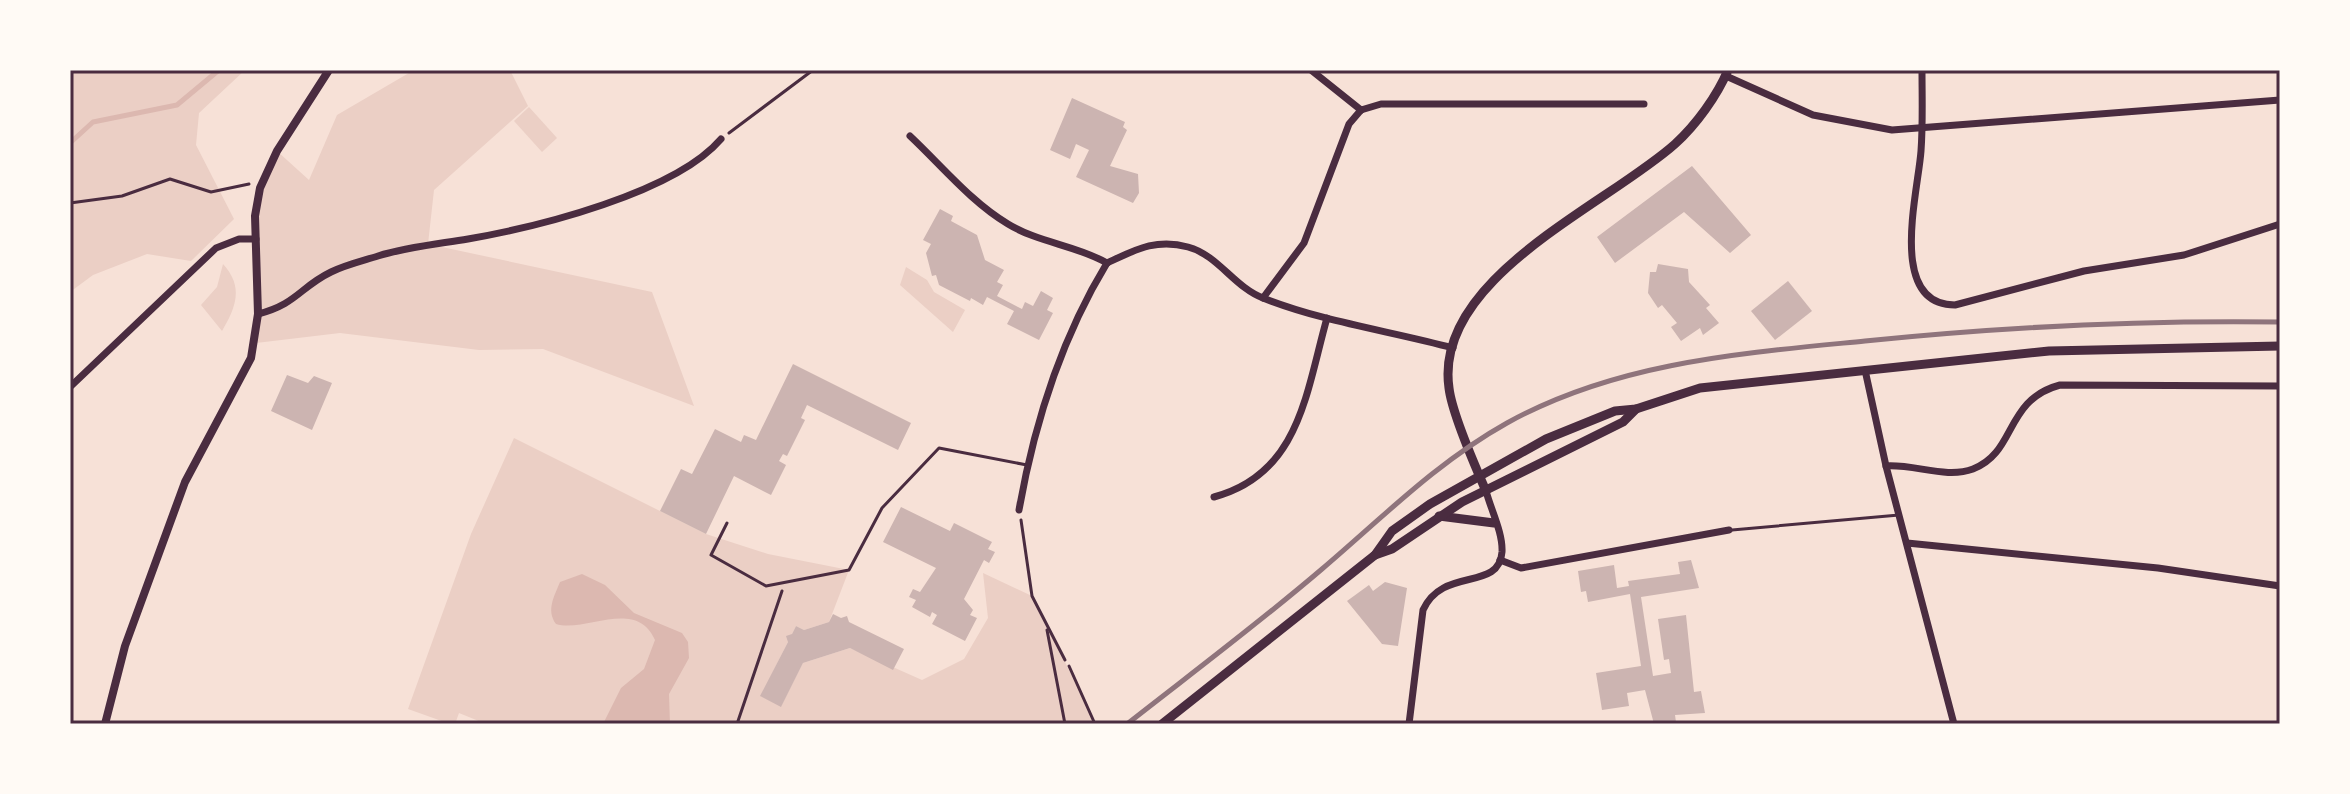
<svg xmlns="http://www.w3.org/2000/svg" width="2350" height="794" viewBox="0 0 2350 794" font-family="'Public Sans',sans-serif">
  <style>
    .green { fill: #ebcfc5 }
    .water { fill: #dcb8b0 }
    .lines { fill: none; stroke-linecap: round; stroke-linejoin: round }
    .stream { stroke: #dcb8b0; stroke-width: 5 }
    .building { fill: #ccb4b1 }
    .path { stroke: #4a2c40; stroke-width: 3 }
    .service { stroke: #4a2c40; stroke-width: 3 }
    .minor { stroke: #4a2c40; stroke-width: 7 }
    .tertiary { stroke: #4a2c40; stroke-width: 8 }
    .secondary { stroke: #4a2c40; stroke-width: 9 }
    .rail { stroke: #8f747c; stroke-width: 5 }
    .neatline { fill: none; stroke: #4a2c40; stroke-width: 3 }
  </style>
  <rect width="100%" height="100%" fill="#f7e1d7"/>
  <g class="green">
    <path d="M70 70H245L199 113 196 145 234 219 191 261 147 254 93 275 70 292Z"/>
    <path d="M414 70H510L528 106 434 190 428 244 652 292 694 406 543 349 479 350 340 333 256 343 255 216 260 188 277 151 309 180 337 115Z"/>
    <path d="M529 107 557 138 542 152 514 121Z"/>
    <path d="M223 264C244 287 236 307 222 331L201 305 217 287Z"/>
    <path d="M906 267 927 280 934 292 965 310 953 332 900 285Z"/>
    <path d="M514 438 706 534 768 554 849 570 829 622 804 630 796 626 761 696 781 706 803 663 850 648 922 680 964 659 988 618 983 573 1032 596 1096 724H486L459 713 455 724H450L408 709 471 534Z"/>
  </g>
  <path class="water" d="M582 574 605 585 634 613 682 633 688 642 689 658 669 694 670 724H603L621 688 644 669 655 640C636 597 586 633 556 624 546 610 554 597 560 582Z"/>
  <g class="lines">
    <path class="stream" d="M70 143 93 122 177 105 219 70"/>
  </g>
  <g class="building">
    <path d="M1072 98 1125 122 1123 127 1127 130 1110 166 1138 174 1139 193 1133 203 1076 177 1089 150 1076 144 1070 159 1050 150Z"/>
    <path d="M1692 166 1751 235 1730 253 1684 212 1615 263 1597 237Z"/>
    <path d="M940 209 953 216 951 221 977 235 985 260 1004 270 997 282 1003 285 997 296 1022 309 1025 302 1033 306 1041 291 1053 298 1047 310 1053 313 1039 340 1007 324 1014 311 987 297 983 305 971 298 970 301 939 285 936 275 932 276 926 253 931 244 923 240Z"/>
    <path d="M1658 264 1688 269 1689 282 1710 305 1706 308 1719 323 1703 335 1700 328 1681 341 1671 327 1677 323 1662 305 1658 308 1648 293 1650 272H1656Z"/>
    <path d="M1788 281 1812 311 1775 340 1751 311Z"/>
    <path d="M793 364 911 423 898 450 807 405 801 418 805 420 787 456 783 454 779 461 786 465 771 495 734 476 706 534 660 511 681 469 692 474 715 429 741 442 744 435 756 440Z"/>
    <path d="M287 375 308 383 314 376 332 383 312 430 271 411Z"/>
    <path d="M901 507 950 531 954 523 992 542 988 549 995 552 989 563 984 560 964 599 973 610 970 615 977 618 965 641 932 624 937 615 932 612 930 617 912 607 916 600 909 597 913 589 920 592 936 568 883 542Z"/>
    <path d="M1691 560 1699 588 1641 597 1653 676 1671 673 1669 659 1664 660 1658 619 1686 615 1694 692 1701 691 1705 713 1675 715 1676 722 1654 724 1645 690 1627 693 1629 706 1602 710 1596 673 1641 666 1630 594 1588 602 1586 591 1581 592 1578 571 1614 565 1617 588 1629 586 1628 581 1680 574 1678 562Z"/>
    <path d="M1385 582 1407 588 1398 646 1382 644 1347 601 1369 585 1373 591Z"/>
    <path d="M833 614 841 618 847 616 849 622 904 649 893 670 850 648 803 663 781 707 760 696 788 642 786 636 792 634 796 626 804 630 829 622Z"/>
  </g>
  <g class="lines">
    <g class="path">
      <path d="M729 133 813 70"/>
      <path d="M70 203 122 196 170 179 211 192 249 184"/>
      <path d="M1021 520 1032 596 1065 660"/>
      <path d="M1047 630 1065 724"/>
      <path d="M737 724 782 591"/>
    </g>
    <g class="service">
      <path d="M727 523 711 555 766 586 849 570 882 508 939 448 1027 465"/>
      <path d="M1732 530 1899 515"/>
      <path d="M1069 666 1095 724"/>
    </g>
    <g class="minor">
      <path d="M1311 70 1361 110"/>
      <path d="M1922 70C1922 97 1923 124 1921 151 1918 193 1887 305 1955 305L2084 271 2184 255 2280 224"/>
      <path d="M1726 76 1813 115 1892 130 2280 100"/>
      <path d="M1361 110 1381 104H1644"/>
      <path d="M910 136C941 165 971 202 1008 224 1039 243 1076 245 1107 263"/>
      <path d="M1107 263C1135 250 1156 238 1188 247 1218 255 1234 287 1263 298 1324 322 1390 331 1453 348"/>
      <path d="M1263 298 1304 243 1349 124 1361 110"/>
      <path d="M258 314C297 304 300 287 331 272 345 265 362 261 378 256 407 247 438 244 468 239 537 227 675 193 721 139"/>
      <path d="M1865 370 1886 466 1954 724"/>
      <path d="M70 387 216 248 239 239H256"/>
      <path d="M1886 466C1915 464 1946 479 1973 469 2017 452 2004 400 2060 385L2280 386"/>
      <path d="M1214 497C1300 474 1306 392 1327 318"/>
      <path d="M1019 510C1034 425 1062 337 1107 263"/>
      <path d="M1907 543 2158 568 2280 586"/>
      <path d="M1500 560 1521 568 1729 530"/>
      <path d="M1409 724 1423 610C1443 566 1499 592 1502 552 1503 533 1491 510 1486 491"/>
    </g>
    <path class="tertiary" d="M105 724 125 646 185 482 251 358 258 314 255 216 260 188 277 151 329 70"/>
    <g class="secondary">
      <path d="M1486 491C1475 466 1452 414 1449 388 1433 278 1607 205 1675 144 1696 125 1717 96 1728 70"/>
      <path d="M1439 516 1494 523"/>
      <path d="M1375 555 1392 549 1462 502 1623 422 1636 409"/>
      <path d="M1162 724 1375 555 1392 531 1430 504 1546 439 1615 411 1636 409 1700 388 2049 351 2280 346"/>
    </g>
    <path class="rail" d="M1127 724C1192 673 1259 623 1322 569 1382 518 1437 462 1507 423 1617 362 1743 353 1865 341 2003 327 2141 320 2280 322"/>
  </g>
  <rect width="2350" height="794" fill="none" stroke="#fffaf5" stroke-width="144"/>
  <rect x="72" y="72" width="2206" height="650" class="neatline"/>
</svg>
